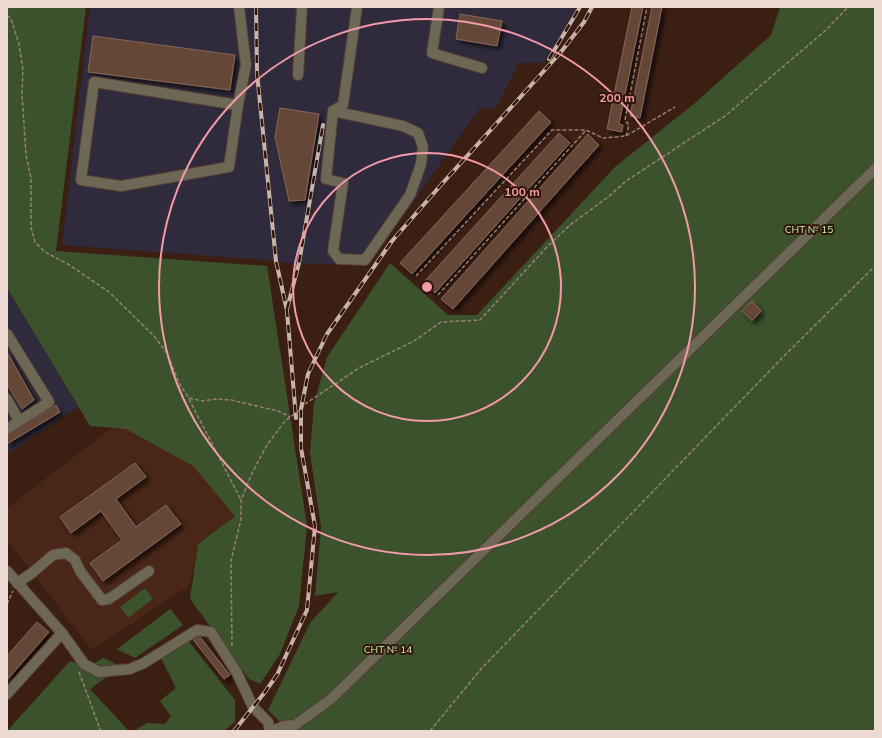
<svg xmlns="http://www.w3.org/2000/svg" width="882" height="738" viewBox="0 0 882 738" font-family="'Nunito Sans',sans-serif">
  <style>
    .industrial { fill: #302b3c }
    .built { fill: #492617 }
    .green { fill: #3b522d }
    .building { fill: #654639; stroke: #876658; filter: url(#shadow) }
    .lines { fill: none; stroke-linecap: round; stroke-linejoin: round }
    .minor-casing { stroke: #573d32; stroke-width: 12 }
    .path { stroke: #977f75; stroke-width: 1.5; stroke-dasharray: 4 2; stroke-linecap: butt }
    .minor { stroke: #6d6855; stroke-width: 10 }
    .rail-casing { stroke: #c8b3aa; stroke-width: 4 }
    .rail { stroke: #301509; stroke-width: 2.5; stroke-dasharray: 8; stroke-linecap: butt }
    .ring { fill: none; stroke: #f39aaa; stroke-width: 2 }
    .labels { text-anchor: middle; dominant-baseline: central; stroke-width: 4; stroke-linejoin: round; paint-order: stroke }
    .park-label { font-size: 10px; fill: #c9f2b1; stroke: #301509 }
    .centre { fill: #f39aaa; stroke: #301509; stroke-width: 2 }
    .ring-label { font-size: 12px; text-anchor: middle; font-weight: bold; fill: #f39aaa; stroke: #301509; stroke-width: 4; stroke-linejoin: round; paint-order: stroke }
  </style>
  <defs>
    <filter id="shadow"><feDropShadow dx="3.5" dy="3.5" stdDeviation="2" flood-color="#0009"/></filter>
  </defs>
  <rect width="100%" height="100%" fill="#3b1f13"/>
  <g class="industrial">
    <path d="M90 7H577L544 63H519L495 109 480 108 368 265 287 263 268 260 62 245Z"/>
    <path d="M7 288 78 407 7 454Z"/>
  </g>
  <path class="built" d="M150 399 235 516 198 544 190 585 92 650 7 540V508Z"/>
  <g class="green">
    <path d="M7 7H86L56 251 267 266 307 526 299 606 280 654 260 684 249 679 190 599 198 544 235 516 193 466 126 429 90 426 7 288Z"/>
    <path d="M780 7H875V731H281L284 726 268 710 310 623 338 592 315 596 321 527 310 453 314 404 327 357 390 263 448 315H477L615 167 695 103 771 35Z"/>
    <path d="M145 588 153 599 128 618 120 607Z"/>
    <path d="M170 609 183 625 135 658 117 649Z"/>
    <path d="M186 638 235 700V722L224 731H134L147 723 165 724 171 716 160 701 176 688 160 656Z"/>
    <path d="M103 658 114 663 118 669 90 689 129 731H7L70 661 88 667Z"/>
  </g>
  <g class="building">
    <path d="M632 7H643L619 124 623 125 622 132 607 129Z"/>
    <path d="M652 7H662L640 118 630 116Z"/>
    <path d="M460 14 502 21 497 46 456 39Z"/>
    <path d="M93 36 235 55 230 90 88 72Z"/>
    <path d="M280 108 319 114 305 200 289 201 275 137Z"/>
    <path d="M539 111 551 122 412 274 400 263Z"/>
    <path d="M559 133 570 143 435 293 424 282Z"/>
    <path d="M588 134 599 145 453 309 441 299Z"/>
    <path d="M752 301 761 311 752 321 742 311Z"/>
    <path d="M7 352 34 400 22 409 7 384Z"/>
    <path d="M56 405 60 412 7 444V435Z"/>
    <path d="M135 463 146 477 116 499 136 527 166 505 181 524 103 581 90 563 122 540 101 511 71 533 60 517Z"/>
    <path d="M37 622 49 632 7 680V656Z"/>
    <path d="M197 633 230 675 224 679 191 637Z"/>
  </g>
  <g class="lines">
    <defs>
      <g id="minor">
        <path d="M439 7 432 53 482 68"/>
        <path d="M298 75 302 7"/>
        <path d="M238 105 94 82 81 180 121 186 229 167 238 105 246 65 239 7"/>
        <path d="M333 111 403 126 418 133 423 147 421 164 410 195 365 260 339 259 333 251 343 183 326 179Z"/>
        <path d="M333 111 343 105 357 7"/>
        <path d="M7 334 49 402 7 429"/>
        <path d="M7 399 19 421"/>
        <path d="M7 571 62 633 84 664 99 672 130 669 144 663 197 630 211 632 237 673 253 707 268 722 270 731"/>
        <path d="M17 583 32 573 53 555 66 553 75 560 80 571 102 600 109 599 149 571"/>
        <path d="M7 694 62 633"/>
        <path d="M272 731 284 726 295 725 331 699 875 169"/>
      </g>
    </defs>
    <use href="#minor" class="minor-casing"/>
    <g class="path">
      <path d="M7 15 11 19 19 44 23 70 22 94 26 155 31 178V227L35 242 45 252 68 264 109 292 154 336 167 353 180 385 189 398 202 401 217 399 231 400 278 411 290 417"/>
      <path d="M626 136 629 125 625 120 647 7"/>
      <path d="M416 276 552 130H586L603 138 626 136 675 107"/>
      <path d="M438 295 586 130"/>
      <path d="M189 399 241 500"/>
      <path d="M7 604 13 591"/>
      <path d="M232 646 231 561 241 519V500L253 471 267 445 285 421 301 409 305 404 359 368 414 341 441 322 480 320 547 247 570 225 608 197 626 181 725 116 825 31 848 7"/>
      <path d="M79 672 100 729 102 731"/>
      <path d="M430 731 481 669 786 354 875 266"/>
    </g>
    <use href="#minor" class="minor"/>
    <defs>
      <g id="rail">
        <path d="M256 7 257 73 276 261 287 311 296 418"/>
        <path d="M549 59 580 7"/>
        <path d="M287 309 299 263 323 125"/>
        <path d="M234 731 265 692 277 675 307 610 315 526 301 448V409L308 374 327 334 392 241 440 186 561 52 584 22 592 7"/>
      </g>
    </defs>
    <use href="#rail" class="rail-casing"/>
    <use href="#rail" class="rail"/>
  </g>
  <g class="ring">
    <circle cx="427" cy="287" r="134"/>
    <circle cx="427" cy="287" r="268"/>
  </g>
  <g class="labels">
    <g class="park-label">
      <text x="809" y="230">СНТ № 15</text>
      <text x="388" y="650">СНТ № 14</text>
    </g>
  </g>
  <circle cx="427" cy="287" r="6" class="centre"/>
  <g class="ring-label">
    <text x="617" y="102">200 m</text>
    <text x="522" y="196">100 m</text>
  </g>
  <rect width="882" height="738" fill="none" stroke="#eddad2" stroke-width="16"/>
</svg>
